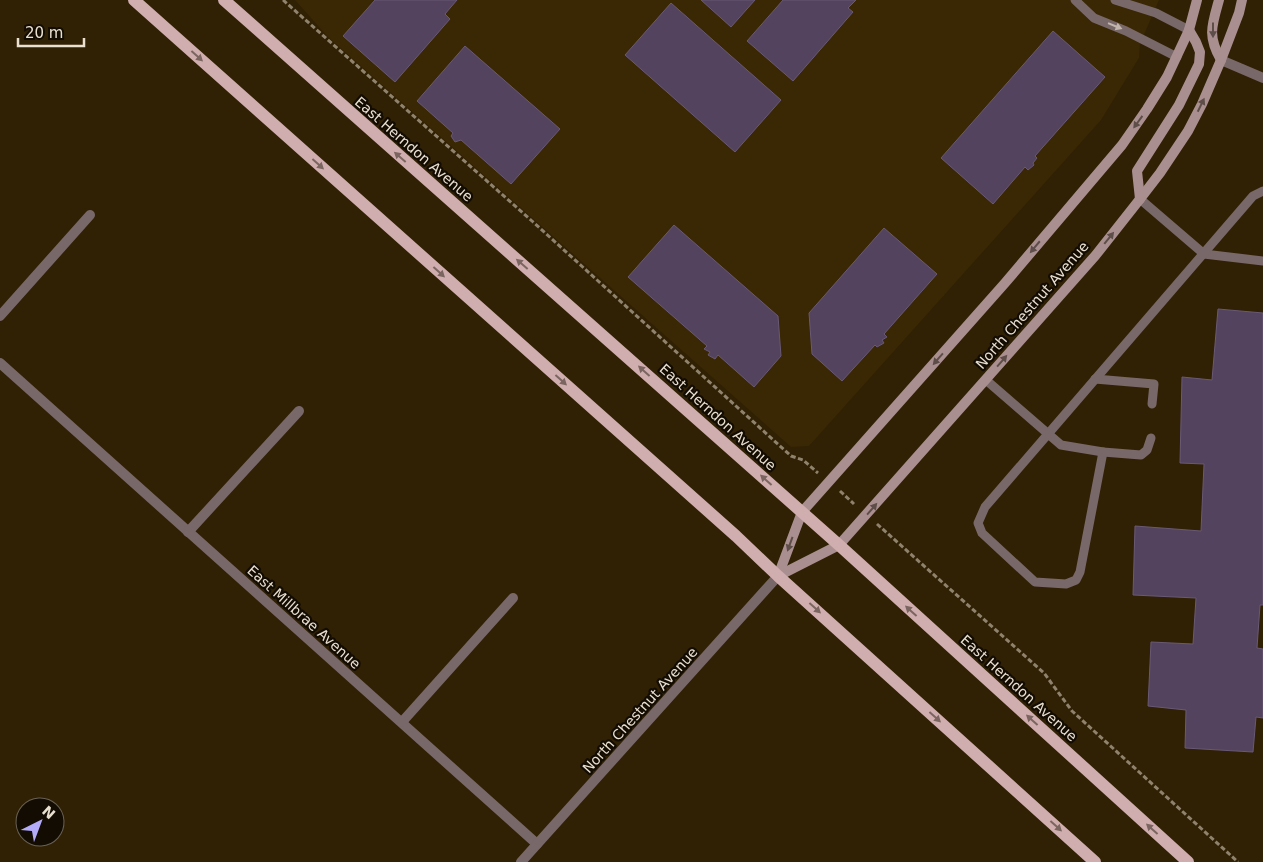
<svg xmlns="http://www.w3.org/2000/svg" width="1263" height="862" viewBox="0 0 1263 862" font-family="'DejaVu Sans',sans-serif">
  <style>
    .built { fill: #3a2703 }
    .building { fill: #53435e; stroke: #695974 }
    .lines { fill: none; stroke-linecap: round; stroke-linejoin: round }
    .path { stroke: #8f836d; stroke-width: 3; stroke-dasharray: 5 2.5; stroke-linecap: butt }
    .service { stroke: #796869; stroke-width: 9 }
    .minor { stroke: #796869; stroke-width: 10 }
    .tertiary { stroke: #796869; stroke-width: 10 }
    .secondary { stroke: #aa8f90; stroke-width: 10 }
    .primary { stroke: #d0adae; stroke-width: 12 }
    .oneway { fill: #c2b6ac }
    .oneway2 { fill: #5e4e4a }
    .oneway3 { fill: #7b6561 }
    .labels { text-anchor: middle; dominant-baseline: central; stroke-width: 4.5; stroke-linejoin: round; paint-order: stroke }
    .street-label { font-size: 14px; fill: #eae0d0; stroke: #130c03 }
  </style>
  <rect width="100%" height="100%" fill="#302105"/>
  <path class="built" d="M295 0H1159L1140 44 1139 58 1101 120 809 446 791 447 328 37Z"/>
  <g class="building">
    <path d="M375 0H457L445 14 450 19 395 82 343 36Z"/>
    <path d="M701 0H755L731 27Z"/>
    <path d="M783 0H856L848 8 853 12 793 81 747 41Z"/>
    <path d="M671 3 781 100 735 152 625 55Z"/>
    <path d="M1053 31 1105 77 1035 156 1037 158 1033 163 1034 165 1028 170 1025 167 993 204 941 158Z"/>
    <path d="M465 46 560 129 511 184 461 140 455 142 451 136 453 133 417 101Z"/>
    <path d="M674 225 778 316 781 356 754 387 718 355 715 359 708 355 710 352 704 349 707 346 628 277Z"/>
    <path d="M884 228 937 274 884 334 887 337 882 340 884 343 877 347 875 345 842 381 812 354 809 313Z"/>
    <path d="M1218 309 1263 313V605H1260L1257 648 1263 649V718L1256 717 1253 752 1185 748 1186 710 1148 706 1151 642 1193 644 1196 598 1133 595 1135 526 1201 531 1204 464 1180 463 1182 377 1212 380Z"/>
  </g>
  <g class="lines">
    <g class="path">
      <path d="M283 0 532 221 791 456 803 460 818 473"/>
      <path d="M840 491 854 504"/>
      <path d="M877 524 1044 673 1072 711 1238 862"/>
    </g>
    <g class="service">
      <path d="M1075 0 1094 18 1126 31 1177 57"/>
      <path d="M1115 0 1156 13 1189 30"/>
      <path d="M1140 199 1204 254 1263 261"/>
      <path d="M1095 379 1154 384 1152 404"/>
      <path d="M986 380 1061 445 1103 452 1080 572 1076 580 1066 584 1035 582 982 533 978 523 985 507 1048 434 1253 196 1263 191"/>
      <path d="M1103 452 1141 455 1147 450 1151 438"/>
    </g>
    <g class="minor">
      <path d="M1221 60 1263 78"/>
      <path d="M0 316 90 215"/>
      <path d="M0 363 537 844"/>
      <path d="M188 532 299 411"/>
      <path d="M402 722 513 598"/>
    </g>
    <path class="tertiary" d="M521 862 778 576"/>
    <g class="secondary">
      <path d="M1219 0C1212 25 1207 36 1221 60"/>
      <path d="M1140 199 1137 171 1179 105 1199 64 1200 52 1196 42 1189 30"/>
      <path d="M778 576 839 545 1095 256 1140 199 1160 173 1188 131 1202 104 1221 60 1239 13 1242 0"/>
      <path d="M778 576 802 512 1005 283 1122 145 1147 109 1167 77 1189 30 1197 0"/>
    </g>
    <g class="primary">
      <path d="M134 0 736 536 778 576 1095 862"/>
      <path d="M224 0 839 545 1188 862"/>
    </g>
  </g>
  <defs><path id="oneway-solid" d="M-6-.8H1V-3.2L6.5 0L1 3.2V.8H-6Z" transform="scale(1.25)"/></defs>
  <use class="oneway" href="#oneway-solid" transform="translate(1115 26) rotate(22)"/>
  <g class="oneway2">
    <use href="#oneway-solid" transform="translate(1213 30) rotate(90)"/>
    <use href="#oneway-solid" transform="translate(1201 105) rotate(-64)"/>
    <use href="#oneway-solid" transform="translate(1138 122) rotate(126)"/>
    <use href="#oneway-solid" transform="translate(1109 238) rotate(-51)"/>
    <use href="#oneway-solid" transform="translate(1035 247) rotate(130)"/>
    <use href="#oneway-solid" transform="translate(938 359) rotate(131)"/>
    <use href="#oneway-solid" transform="translate(1002 361) rotate(-49)"/>
    <use href="#oneway-solid" transform="translate(872 509) rotate(-49)"/>
    <use href="#oneway-solid" transform="translate(790 544) rotate(110)"/>
  </g>
  <g class="oneway3">
    <use href="#oneway-solid" transform="translate(197 56) rotate(42)"/>
    <use href="#oneway-solid" transform="translate(400 157) rotate(-139)"/>
    <use href="#oneway-solid" transform="translate(318 164) rotate(42)"/>
    <use href="#oneway-solid" transform="translate(522 264) rotate(-139)"/>
    <use href="#oneway-solid" transform="translate(439 272) rotate(42)"/>
    <use href="#oneway-solid" transform="translate(644 371) rotate(-138)"/>
    <use href="#oneway-solid" transform="translate(561 380) rotate(42)"/>
    <use href="#oneway-solid" transform="translate(766 480) rotate(-138)"/>
    <use href="#oneway-solid" transform="translate(815 608) rotate(42)"/>
    <use href="#oneway-solid" transform="translate(911 611) rotate(-138)"/>
    <use href="#oneway-solid" transform="translate(935 717) rotate(42)"/>
    <use href="#oneway-solid" transform="translate(1032 720) rotate(-138)"/>
    <use href="#oneway-solid" transform="translate(1056 826) rotate(42)"/>
    <use href="#oneway-solid" transform="translate(1152 829) rotate(-138)"/>
  </g>
  <g class="labels">
    <g class="street-label">
      <text transform="translate(414 149) rotate(41)">East Herndon Avenue</text>
      <text transform="translate(1032 305) rotate(-49)">North Chestnut Avenue</text>
      <text transform="translate(718 417) rotate(42)">East Herndon Avenue</text>
      <text transform="translate(304 617) rotate(42)">East Millbrae Avenue</text>
      <text transform="translate(1019 688) rotate(42)">East Herndon Avenue</text>
      <text transform="translate(640 710) rotate(-48)">North Chestnut Avenue</text>
    </g>
  </g>
  <g transform="translate(40 822) rotate(42)"><circle r="24" fill="#130c03" stroke="#696155"/>
  <path d="M0-4L9 19L0 12L-9 19Z" fill="#b4acf9"/>
  <text y="-8" font-size="14" font-weight="bold" text-anchor="middle" fill="#eae0d0">N</text>
  </g>
  <path d="M18 38v8h66v-8" fill="none" stroke="#eae0d0" stroke-width="2.5"/>
  <text x="25" y="38" font-size="15" fill="#eae0d0" stroke="#130c03" stroke-width="4" paint-order="stroke">20 m</text>
</svg>
